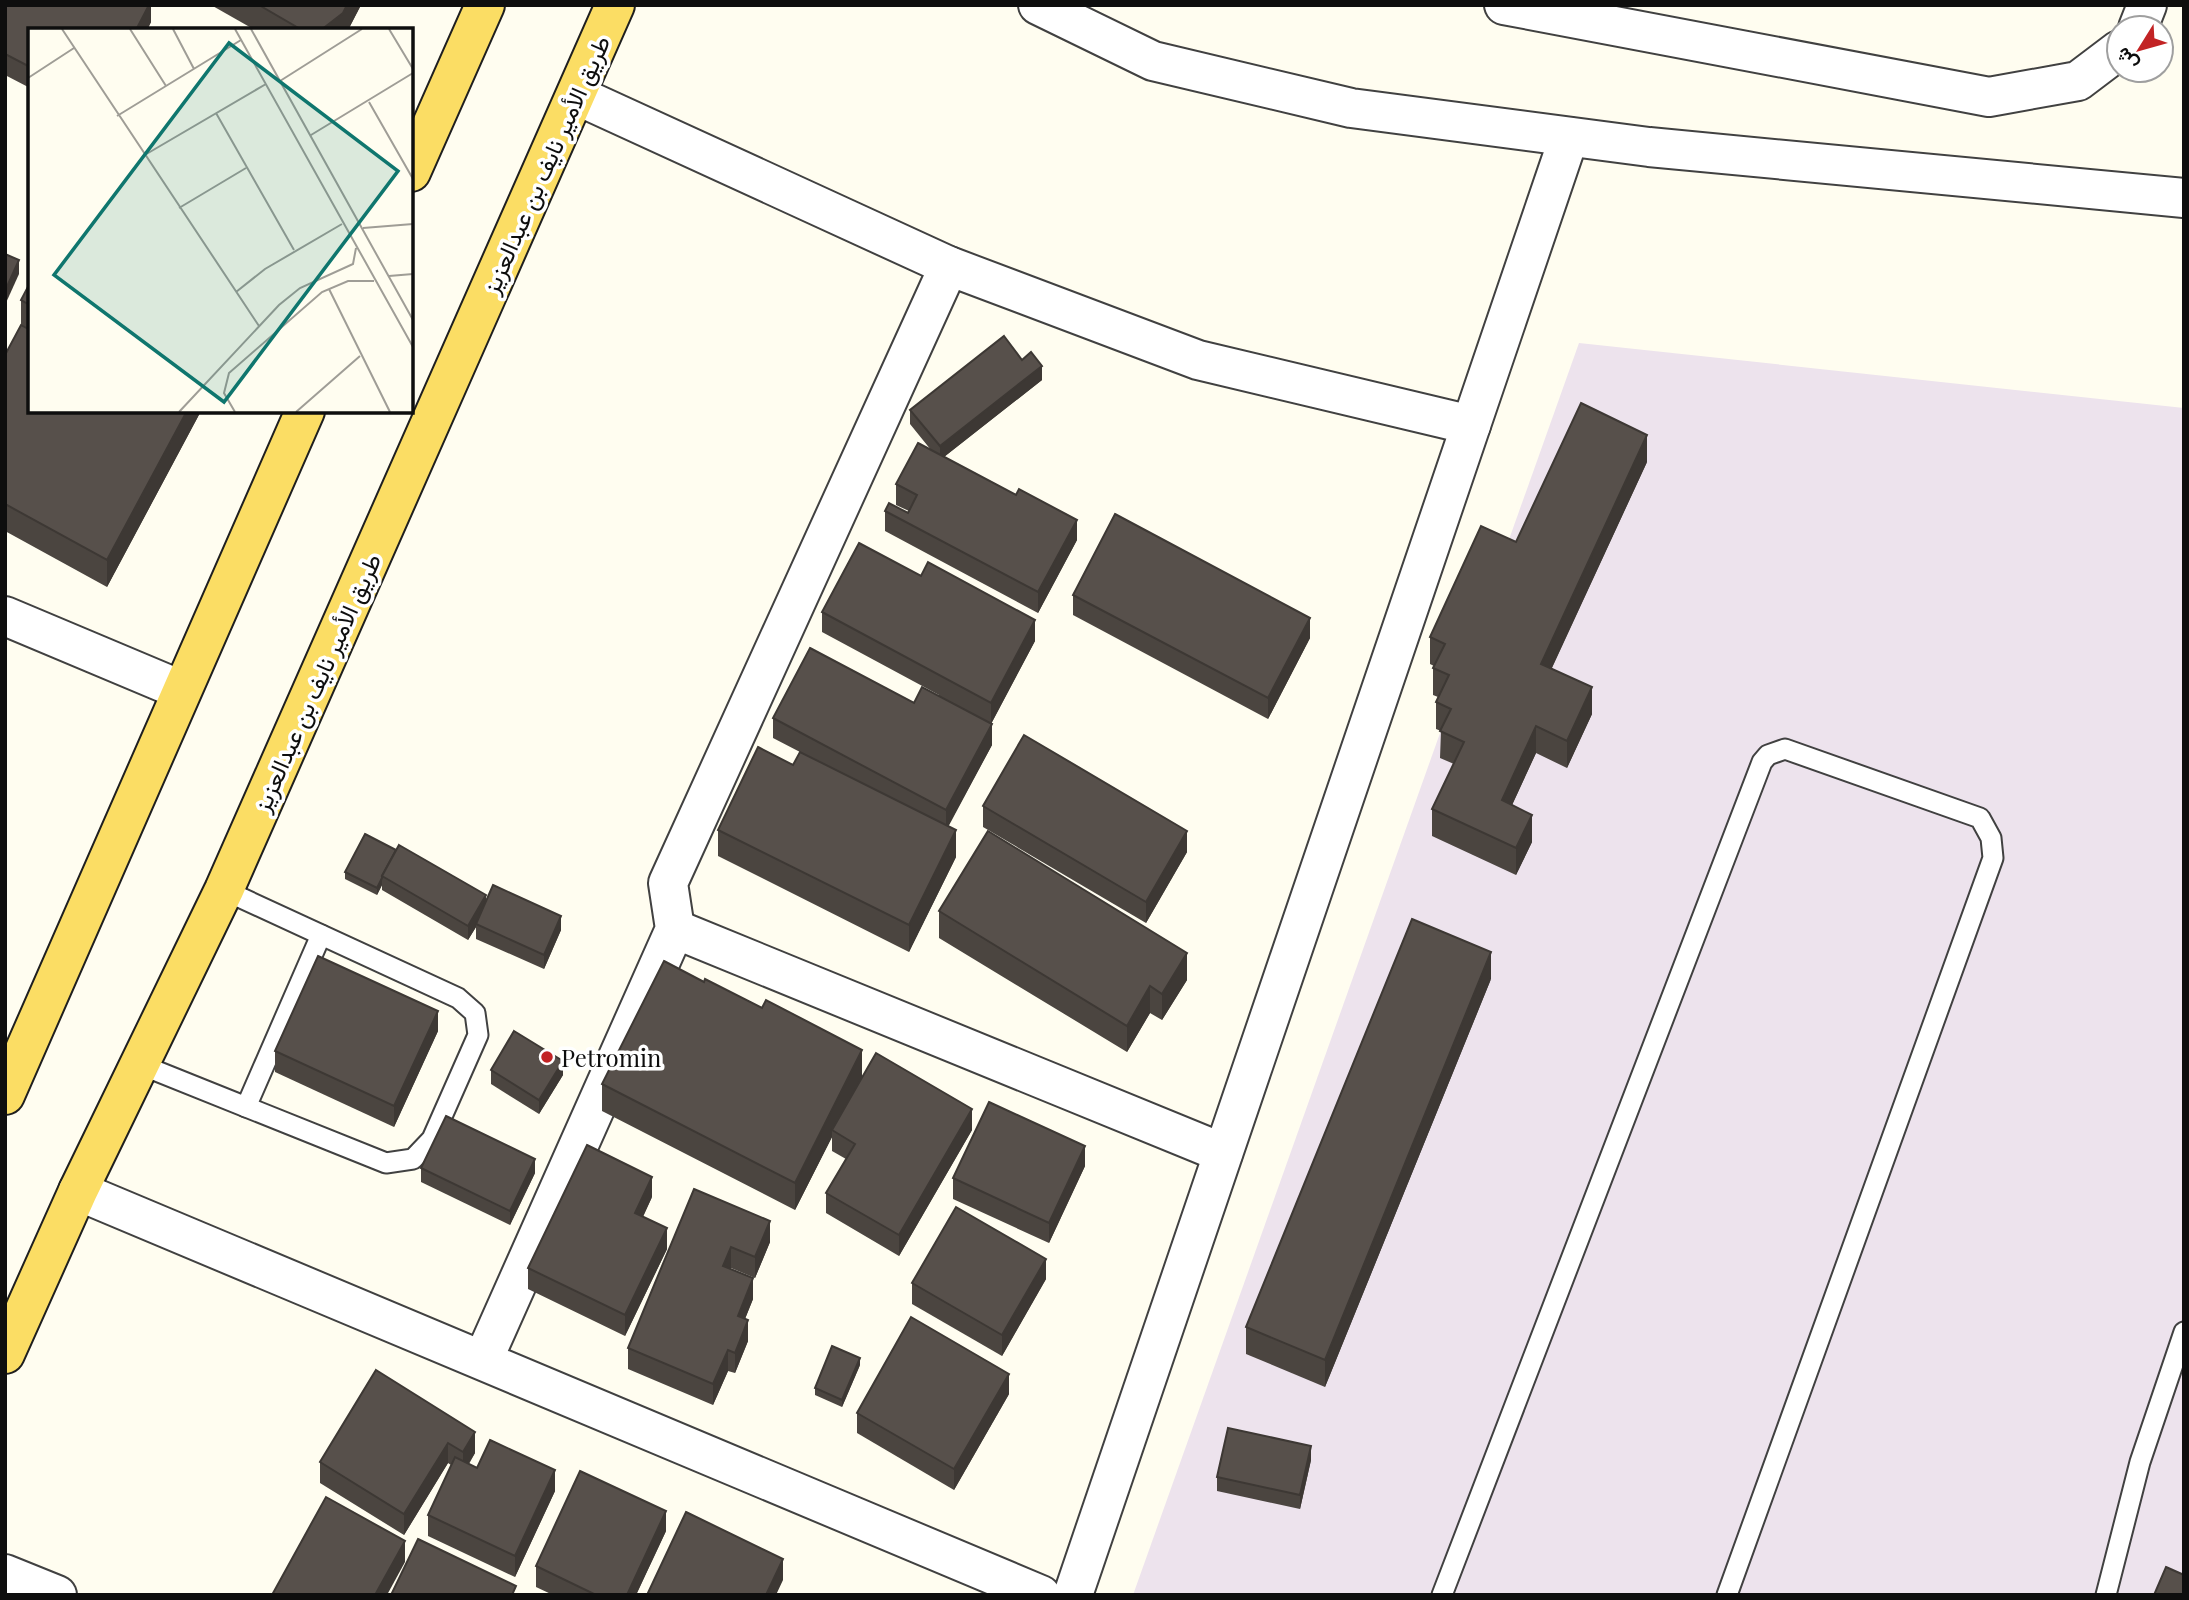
<svg xmlns="http://www.w3.org/2000/svg" width="2189" height="1600" viewBox="0 0 2189 1600" font-family="'Playfair Display',Vazirmatn,serif">
  <style>
    .industrial { fill: #ede3ed }
    .lines { fill: none; stroke-linecap: round; stroke-linejoin: round }
    .lane-casing { stroke: #414141; stroke-width: 23 }
    .street-casing { stroke: #414141; stroke-width: 42 }
    .primary-casing { stroke: #1f1f1f; stroke-width: 42 }
    .lane { stroke: #fff; stroke-width: 19 }
    .street { stroke: #fff; stroke-width: 38 }
    .primary { stroke: #fbdd64; stroke-width: 38 }
    .wall { fill: #4b4540 }
    .shaded-wall { fill: #3d3834 }
    .building { fill: #57504b; stroke: #3d3834; stroke-width: 2 }
    .poi-dot { fill: #c22324; stroke: #fff; stroke-width: 2.5 }
    .labels { text-anchor: middle; dominant-baseline: central; stroke-width: 7; stroke-linejoin: round; paint-order: stroke }
    .street-label { font-size: 24px; fill: #0e0e0e; stroke: #fff }
    .poi-label { font-size: 24px; fill: #0e0e0e; stroke: #fff; text-anchor: start }
    .inset-road { fill: none; stroke: #9f9d96; stroke-width: 2 }
    .view { fill: #0f766e; fill-opacity: 0.15; stroke: #0f766e; stroke-width: 3.5 }
    .inset-edge { fill: none; stroke: #0e0e0e; stroke-width: 3.5 }
  </style>
  <rect width="100%" height="100%" fill="#fffdf0"/>
  <path class="industrial" d="M1579 343 2184 408V1595H1133Z"/>
  <g class="lines">
    <defs>
      <g id="lane">
        <path d="M139 1064 386 1163 413 1159 432 1139 478 1035 475 1013 458 998 224 890"/>
        <path d="M246 1107 321 935"/>
        <path d="M1442 1595 1762 762 1768 755 1785 749 1980 818 1991 838 1993 858 1727 1595"/>
        <path d="M2106 1595 2140 1462 2184 1332"/>
      </g>
      <g id="street">
        <path d="M1038 5 1153 61 1351 108 1649 147 2184 198"/>
        <path d="M1504 5 1989 97 2078 81 2119 50"/>
        <path d="M2138 28 2147 5"/>
        <path d="M576 95 949 266 1198 360 1471 425"/>
        <path d="M5 616 181 690"/>
        <path d="M675 929 1223 1153"/>
        <path d="M78 1191 1041 1595"/>
        <path d="M483 1360 675 929 668 883 949 266"/>
        <path d="M5 1574 57 1595"/>
        <path d="M1073 1595 1569 137"/>
      </g>
      <g id="primary">
        <path d="M411 172 485 5"/>
        <path d="M5 1095 305 411"/>
        <path d="M5 1354 78 1191 224 890 615 5"/>
      </g>
    </defs>
    <use href="#lane" class="lane-casing"/>
    <use href="#street" class="street-casing"/>
    <use href="#primary" class="primary-casing"/>
    <use href="#lane" class="lane"/>
    <use href="#street" class="street"/>
    <use href="#primary" class="primary"/>
  </g>
  <g class="wall">
    <path d="M5 5H151V22L147 30H30V88L5 75Z"/>
    <path d="M211 5H361L348 30H255Z"/>
    <path d="M30 283V411H201L107 587 5 531V355L21 327V300Z"/>
    <path d="M1022 360 1042 380 944 457 1077 540 1038 613 885 531V511L908 513 909 511 896 505V484L931 450 910 424V410Z"/>
    <path d="M1647 462 1552 668 1592 714 1567 768 1536 753 1512 805 1532 842 1516 875 1432 836V809L1454 764 1440 758 1441 731 1436 729V702L1438 697 1433 695V668L1434 666 1430 664V637L1516 542Z"/>
    <path d="M1073 595 1310 638 1268 719 1073 615Z"/>
    <path d="M822 612 1035 641 991 724 992 745 948 826 956 857 909 952 718 856V830L793 765 800 752 773 738V718L914 703 939 695 822 632Z"/>
    <path d="M983 806 1187 852 1146 923 983 827Z"/>
    <path d="M365 834 486 902 561 930 544 969 476 939V927L468 940 382 890V885L377 895 345 879V872Z"/>
    <path d="M939 911 1187 980 1162 1020 1150 1013 1127 1052 939 938Z"/>
    <path d="M1491 979 1325 1387 1246 1354V1327Z"/>
    <path d="M438 1031 394 1127 275 1072V1051Z"/>
    <path d="M491 1070 563 1075 539 1114 491 1084Z"/>
    <path d="M862 1077 972 1130 899 1256 826 1213V1193L846 1159 832 1151V1137L795 1210 602 1111V1084Z"/>
    <path d="M1085 1166 1049 1243 953 1199V1178Z"/>
    <path d="M421 1168 535 1173 510 1225 421 1182Z"/>
    <path d="M694 1189 770 1242 755 1278 731 1268V1269L753 1299 745 1319 748 1341 735 1373 728 1371 713 1405 628 1369V1348Z"/>
    <path d="M652 1197 643 1217 667 1249 625 1336 528 1289V1268Z"/>
    <path d="M1046 1279 1002 1356 912 1304V1283Z"/>
    <path d="M860 1365 842 1407 815 1395V1388Z"/>
    <path d="M376 1370 475 1453 469 1464 477 1468 555 1491 515 1577 428 1536V1515L451 1465 448 1463 404 1535 320 1483V1462Z"/>
    <path d="M1009 1394 954 1490 857 1433V1413Z"/>
    <path d="M1311 1460 1300 1509 1217 1491V1477Z"/>
    <path d="M666 1531 636 1595H553L536 1587V1566Z"/>
  </g>
  <g class="shaded-wall">
    <path d="M149 5H151V22L147 30H136Z"/>
    <path d="M347 5H361L348 30H321Z"/>
    <path d="M19 260V274L5 305V291Z"/>
    <path d="M1042 366V380L940 460V446Z"/>
    <path d="M187 411H201L107 587V560Z"/>
    <path d="M1647 435V462L1541 691V664Z"/>
    <path d="M1077 520V540L1038 613V592Z"/>
    <path d="M1310 618V638L1268 719V698Z"/>
    <path d="M1035 620V641L991 724V703Z"/>
    <path d="M1592 687V714L1567 768V741Z"/>
    <path d="M992 724V745L946 831V810Z"/>
    <path d="M1536 726V753L1502 827V800Z"/>
    <path d="M1532 815V842L1516 875V848Z"/>
    <path d="M956 830V857L909 952V925Z"/>
    <path d="M1187 831V852L1146 923V902Z"/>
    <path d="M382 878V885L377 895V888Z"/>
    <path d="M486 895V909L476 924V927L468 940V926Z"/>
    <path d="M561 916V930L544 969V955Z"/>
    <path d="M1491 952V979L1325 1387V1360Z"/>
    <path d="M1187 953V980L1162 1020V994Z"/>
    <path d="M1150 986V1013L1127 1052V1026Z"/>
    <path d="M438 1011V1031L394 1127V1106Z"/>
    <path d="M862 1050V1077L832 1130V1137L795 1210V1183Z"/>
    <path d="M563 1061V1075L539 1114V1100Z"/>
    <path d="M972 1109V1130L899 1256V1235Z"/>
    <path d="M1085 1146V1166L1049 1243V1223Z"/>
    <path d="M535 1159V1173L510 1225V1211Z"/>
    <path d="M652 1177V1197L635 1233V1213Z"/>
    <path d="M770 1221V1242L755 1278V1257Z"/>
    <path d="M667 1228V1249L625 1336V1315Z"/>
    <path d="M731 1247V1268L723 1287V1266Z"/>
    <path d="M1046 1259V1279L1002 1356V1335Z"/>
    <path d="M753 1278V1299L738 1336V1316Z"/>
    <path d="M748 1320V1341L735 1373V1353Z"/>
    <path d="M728 1350V1371L713 1405V1384Z"/>
    <path d="M860 1358V1365L842 1407V1400Z"/>
    <path d="M1009 1374V1394L954 1490V1469Z"/>
    <path d="M475 1432V1453L463 1472V1452Z"/>
    <path d="M448 1443V1463L404 1535V1514Z"/>
    <path d="M1311 1446V1460L1300 1509V1495Z"/>
    <path d="M555 1470V1491L515 1577V1556Z"/>
    <path d="M666 1511V1531L636 1595H627Z"/>
    <path d="M405 1541V1562L387 1595H375Z"/>
    <path d="M783 1559V1580L776 1595H766Z"/>
  </g>
  <g class="building">
    <path d="M5 5H149L136 30H30V67L5 54Z"/>
    <path d="M259 5H347L343 13 321 30H302Z"/>
    <path d="M5 254 19 260 5 291Z"/>
    <path d="M30 283V305L21 300Z"/>
    <path d="M21 325 30 330V411H187L107 560 5 504V355Z"/>
    <path d="M1004 336 1022 360 1031 352 1042 366 940 446 910 410Z"/>
    <path d="M1581 403 1647 435 1541 664 1592 687 1567 741 1536 726 1502 800 1532 815 1516 848 1432 809 1464 742 1440 731 1451 709 1436 702 1449 675 1433 668 1445 644 1430 637 1481 526 1516 542Z"/>
    <path d="M918 443 1016 495 1019 489 1077 520 1038 592 885 511 889 503 908 513 917 495 896 484Z"/>
    <path d="M1115 514 1310 618 1268 698 1073 595Z"/>
    <path d="M859 543 921 576 928 562 1035 620 991 703 822 612Z"/>
    <path d="M810 648 914 703 922 687 992 724 946 810 773 718Z"/>
    <path d="M1024 735 1187 831 1146 902 983 806Z"/>
    <path d="M758 747 793 765 800 752 956 830 909 925 718 830Z"/>
    <path d="M988 831 1187 953 1162 994 1150 986 1127 1026 939 911Z"/>
    <path d="M365 834 396 850 382 876V878L377 888 345 872Z"/>
    <path d="M399 845 486 895 468 926 382 876Z"/>
    <path d="M493 885 561 916 544 955 476 924Z"/>
    <path d="M1412 919 1491 952 1325 1360 1246 1327Z"/>
    <path d="M318 956 438 1011 394 1106 275 1051Z"/>
    <path d="M664 961 704 982 705 979 762 1008 766 1000 862 1050 795 1183 602 1084Z"/>
    <path d="M514 1031 563 1061 539 1100 491 1070Z"/>
    <path d="M876 1053 972 1109 899 1235 826 1193 855 1144 832 1130Z"/>
    <path d="M989 1102 1085 1146 1049 1223 953 1178Z"/>
    <path d="M446 1116 535 1159 510 1211 421 1168Z"/>
    <path d="M587 1145 652 1177 635 1213 667 1228 625 1315 528 1268Z"/>
    <path d="M694 1189 770 1221 755 1257 731 1247 723 1266 753 1278 738 1316 748 1320 735 1353 728 1350 713 1384 628 1348Z"/>
    <path d="M956 1207 1046 1259 1002 1335 912 1283Z"/>
    <path d="M911 1317 1009 1374 954 1469 857 1413Z"/>
    <path d="M832 1346 860 1358 842 1400 815 1388Z"/>
    <path d="M376 1370 475 1432 463 1452 448 1443 404 1514 320 1462Z"/>
    <path d="M1228 1428 1311 1446 1300 1495 1217 1477Z"/>
    <path d="M490 1440 555 1470 515 1556 428 1515 455 1457 477 1468Z"/>
    <path d="M580 1471 666 1511 627 1595H596L536 1566Z"/>
    <path d="M326 1497 405 1541 375 1595H272Z"/>
    <path d="M686 1512 783 1559 766 1595H647Z"/>
    <path d="M418 1539 516 1586 512 1595H391Z"/>
    <path d="M2166 1567 2184 1575V1595H2154Z"/>
  </g>
  <circle class="poi-dot" cx="547" cy="1057" r="7"/>
  <g class="labels">
    <g class="street-label">
      <text transform="translate(545 164) rotate(-66)">طريق الأمير نايف بن عبدالعزيز</text>
      <text transform="translate(316 682) rotate(-66)">طريق الأمير نايف بن عبدالعزيز</text>
    </g>
    <g class="poi-label">
      <text x="561" y="1057">Petromin</text>
    </g>
  </g>
  <g transform="translate(28 28)">
    <rect width="385" height="385" fill="#fffdf0"/>
    <path class="inset-road" d="M34 1 231 298M102 1 138 58M145 1 166 41M207 1 385 319M223 1 385 292M361 1 385 41M0 50 46 20M252 53 334 1M341 74 385 151M188 85 266 222M89 88 213 12M283 107 385 45M115 128 238 56M151 180 218 140M335 200 385 196M361 248 385 246M301 261 362 384M208 264 237 241 314 196M151 384 251 277 272 260 325 236 328 220M207 384 196 365 201 345 294 264 320 253H346M268 384 332 328"/>
    <path class="view" d="M201 15 370 143 196 374 26 247Z"/>
    <rect width="385" height="385" class="inset-edge"/>
  </g>
  <rect width="2189" height="1600" fill="none" stroke="#0e0e0e" stroke-width="14"/>
  <g transform="translate(2140 49) rotate(233)"><circle r="33" fill="#ffffff" stroke="#9f9f9f" stroke-width="2"/>
  <path d="M0-5L12 26L0 18L-12 26Z" fill="#c22324"/>
  <text y="-10" font-size="19" font-weight="bold" text-anchor="middle" fill="#0e0e0e">ش</text>
  </g>
</svg>
